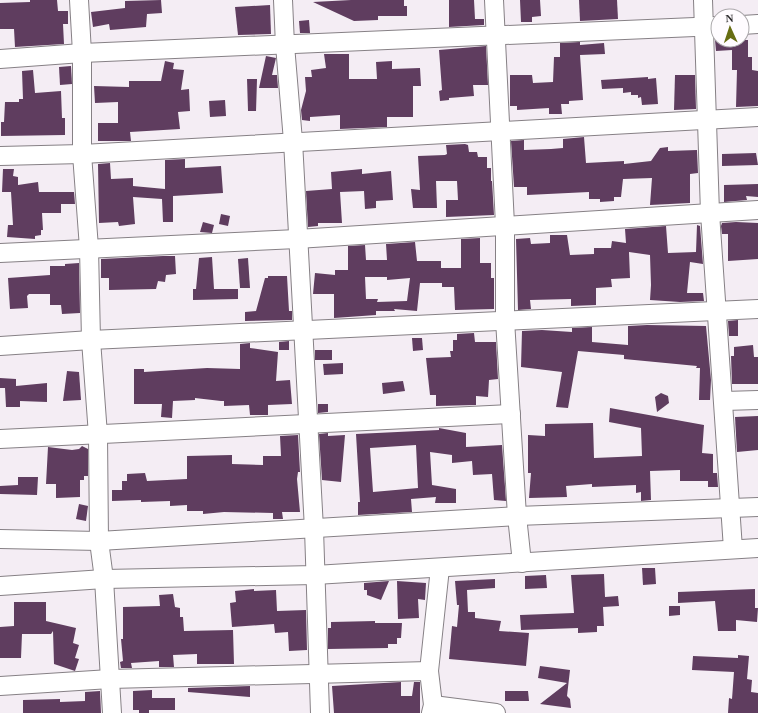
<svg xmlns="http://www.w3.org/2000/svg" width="758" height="713" viewBox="0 0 758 713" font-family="Georgia,serif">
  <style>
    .building { fill: #5f3d5f; fill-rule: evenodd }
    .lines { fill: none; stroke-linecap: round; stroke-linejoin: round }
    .minor-casing { stroke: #868085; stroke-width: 20 }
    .minor { stroke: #fff; stroke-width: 18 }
  </style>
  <rect width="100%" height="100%" fill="#f4edf4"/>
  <g class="building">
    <path d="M30 0H57L58 11H68V24H63L64 44 15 47 14 29H0V3L30 2Z"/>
    <path d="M161 0 162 13 147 14 146 27 110 30 109 24 93 27 91 12 125 8V1Z"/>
    <path d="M351 0H404V6H407V16H378V20L354 21 313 2Z"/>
    <path d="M449 0H474L475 19H484V25L449 27Z"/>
    <path d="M520 0H540L541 16 532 17V22H521Z"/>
    <path d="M579 0H617L618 19 580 21Z"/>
    <path d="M270 5 271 34 238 35 235 7Z"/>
    <path d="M309 20 310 33H300L299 21Z"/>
    <path d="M715 40H748V57H752V70L758 71V106L736 107 737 70H732V50L716 51Z"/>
    <path d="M580 42V45L604 43 605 54 580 55 583 100 569 101V104H561L562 114H549V108L517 110V106H510V75H532L533 83 553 82 554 57H560V43Z"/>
    <path d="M486 46 488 85H473L474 96 449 98V100L440 101 439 91 442 90 439 50Z"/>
    <path d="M324 54H349V79H377L376 62 392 61V69L420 68 421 86H413V117H387V127L340 129V115L310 117V121L302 120 301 110 306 91 305 77H312L311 70 326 68Z"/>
    <path d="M266 56 276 58 272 75H277L278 88H259Z"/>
    <path d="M165 61 174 63 173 69 184 70 181 90 189 89 190 111 178 112 180 129 130 132 131 141H98V123H118V102L95 103 94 86 129 87V81H161Z"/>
    <path d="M71 66 72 84 60 85 59 67Z"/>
    <path d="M33 70 35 93 61 91 62 118H65V135L1 136V122H4L5 102H19V99H23L22 71Z"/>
    <path d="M675 75H695L696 109 674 110Z"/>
    <path d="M648 77V79L656 78 658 104 642 105 641 97 638 98V95H631V92L623 93V88L602 89 601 80Z"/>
    <path d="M247 79H257L256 111H248Z"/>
    <path d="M225 100 226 116 210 117 209 101Z"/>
    <path d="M584 137 586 163 624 161V164L651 161 660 148 668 147V151L697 150 698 173 690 174V203L650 205 652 178 623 179 621 197H614V201L600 202V199H589V192L527 195V187H514L511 141 524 140V150L551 149 563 148V139Z"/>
    <path d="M465 144 468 145 469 152H477L478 157H487V168H491V181H492L494 215 446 217V200H458L457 181H436L437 208H413L411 189 420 190 418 156 445 155 447 154 446 145Z"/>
    <path d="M756 153 758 165 722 166V154Z"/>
    <path d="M185 159V168L221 166 223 193 173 196V222H163L162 199 133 197 135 224 119 226 118 222 99 223 98 164 110 163 111 179 133 178V186L165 189V160Z"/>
    <path d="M3 169H14L13 176 18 177V185L38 182 39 192H74L75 204H61V213H42L43 230H41V235L35 236V239L7 237 8 225H13L11 192H2Z"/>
    <path d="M362 169V174L391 171 393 200 376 201V208L365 209 364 191 340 192 342 223H318V226L308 227 306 191 332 189 331 172Z"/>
    <path d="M758 184V197L746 196 747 200 724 202V185Z"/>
    <path d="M221 214 230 216 228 226 219 224Z"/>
    <path d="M203 222 214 225 212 233 200 232Z"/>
    <path d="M736 222 758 223V259L728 261V234H722L721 226 722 223Z"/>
    <path d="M697 225 700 226 703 264 690 262 687 293H703L704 301 680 302 650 300 651 285 650 255 629 252 630 278 611 279 612 287 596 288V305L571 306V299L530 300 531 309 518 310 516 239 530 238 531 244 550 243V235H567L570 255 594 254V248H611L612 241 626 243 625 229 666 226 668 253 696 252Z"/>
    <path d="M480 238V263H491V278H494V309L455 310 454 287H442V283H420L417 311 394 309 395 311H376V315L334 318V294H313L315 273 335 275V270H348V246L365 245 366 260H387L386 244 415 242 417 261H441V268H461V239ZM365 277H387V280L410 278 407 301 377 302 378 299H366Z"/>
    <path d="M163 256H175L176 274 166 275 165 282 158 281 156 289 109 290V278H101V259Z"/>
    <path d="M212 257 214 289H238V299L193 300V289H196L199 258Z"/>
    <path d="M248 258 250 288H240L238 259Z"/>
    <path d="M79 263 80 313 62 314 61 305H50V294H29L27 296 28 308 10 309 8 278 50 275V266H65V264Z"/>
    <path d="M268 276H287L289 311H292V320L245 321V312L256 311 265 278H268Z"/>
    <path d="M738 320V336H729L728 321Z"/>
    <path d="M647 325 706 326 711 380 710 400H699L700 368H696L697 366 624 359V355L578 351 568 408 556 407 562 372 521 367 522 331 542 330 572 332V328L592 327V342L628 345V326Z"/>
    <path d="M474 333 475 342H496L498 379 489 380 488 397 476 396V405L436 406V395H430L426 358 451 357 450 351H453V340H457V334Z"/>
    <path d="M412 338H422L423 350 413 351Z"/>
    <path d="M289 341V350H279V342Z"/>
    <path d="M250 343V348L278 352 276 381 290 380 292 404 268 405V415H250L249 405 224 406V401H221L195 398V400L173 401 172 418 161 417 162 404H134V369H144V372L207 368 240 369V344Z"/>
    <path d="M753 345 754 357H758V384H732L731 356H734V347Z"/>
    <rect x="315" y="350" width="17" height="10"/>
    <path d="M343 363V374L324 375 323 364Z"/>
    <path d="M67 371 79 372 81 400 63 401Z"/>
    <path d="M0 378 16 379V386L47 383V402L20 401V407H6L5 388H0Z"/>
    <path d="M403 381 405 391 383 394 382 383Z"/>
    <path d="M661 393 668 396 669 403 657 412 655 397Z"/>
    <path d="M318 404H328V412L318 413Z"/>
    <path d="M610 408 704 425 702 453 713 454V473H717L718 487H708V481H680V470L650 471 651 500 641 501V492L636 493V485L592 487V484L566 486 567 497 529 498 531 473H528V435L545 436V424L593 423 594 458 642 456 641 428 609 422Z"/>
    <path d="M758 416V450L737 452 735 417Z"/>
    <path d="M439 428 466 433V447L502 445 506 501 494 500 492 474 473 475 472 461 452 463V455L430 452 432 485 456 489V503H435L436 497 411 499 412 512 358 515V502H360L356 434 439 430ZM416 445 418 488 373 492 370 448Z"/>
    <path d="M328 433V436L345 435 341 482 322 480 319 434Z"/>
    <path d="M298 435 300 472H298L297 479 300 512H282L283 519H273V513L224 512 203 514V511H187V505L170 506V501L141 502V500L112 501V490H122V481H127V474L145 473 147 481 187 479V456L232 455V464L263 465V456H281L280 436Z"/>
    <path d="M82 446 88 449V476H84V480H80V497L56 498V484H46L48 447 72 450 79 449Z"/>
    <path d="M18 477H38L37 495 0 494V486L18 485Z"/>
    <path d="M79 504 88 506 86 521 76 519Z"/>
    <path d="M642 568H655L656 584 643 585Z"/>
    <path d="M604 574 605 597 618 596 619 606 603 607 604 626H597V632L578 633V628L521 630 520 615 574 613 571 575Z"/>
    <path d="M546 575 547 588 525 589V576Z"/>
    <path d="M495 579V588L467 590 468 612H475V618L501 621 499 631 529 633 526 666 449 659 452 626 457 627 459 605H457L455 581Z"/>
    <path d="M389 581 381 600 367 595V590H364V583Z"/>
    <path d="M397 581 426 583 425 600 418 599 419 618 398 619Z"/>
    <path d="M254 589V591L276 590 277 611 306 610 307 650 289 651 288 632 275 633 274 624 232 627 230 603 236 602 235 591Z"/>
    <path d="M755 589V608H758L757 622 736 620V631H718L715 601 678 603V592Z"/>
    <path d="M173 594 175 607 180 608V617H183L184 631 233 630 234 664H197V654L173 655 174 667H159V661L131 663 132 668H121L120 662 123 661 121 639H123V607L160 606 159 595Z"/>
    <path d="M14 602H46V621L76 628 73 643 79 645 75 658 79 659 75 671 54 664 53 631 51 634H22L21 658H0V627L14 626Z"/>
    <path d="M669 606H680V615L669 616Z"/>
    <path d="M375 621V623H402L401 638H397V644H388V648L328 649V628H331V622Z"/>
    <path d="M738 655 749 656 747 679 752 680 751 692 758 693V713H728L729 698 732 699 734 672 692 670 693 656 738 658Z"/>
    <path d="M540 666 570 670 567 696 570 699 571 708 540 704 567 683 538 678Z"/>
    <path d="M401 682V696H412L414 682H420V713H334L332 686Z"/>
    <path d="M250 686V697L188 692V688Z"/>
    <path d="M152 690V698H175V710H149V713H139V710H133V691Z"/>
    <path d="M100 691 101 713H23V700L60 699V702L85 701V692Z"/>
    <path d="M505 691H528L529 701H505Z"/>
  </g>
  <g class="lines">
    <defs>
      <g id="minor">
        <path d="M79 0 82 53V154L89 248 91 340 98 435 99 541 104 579 112 713"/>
        <path d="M283 0 285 45 293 141 314 529 320 713"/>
        <path d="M494 0 505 225V320L517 516 522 563"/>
        <path d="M703 0 710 213 733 549"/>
        <path d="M742 25 758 24"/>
        <path d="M0 59 82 53 718 26"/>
        <path d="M0 156 82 154 758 117"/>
        <path d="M0 253 297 239 758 210"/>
        <path d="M0 346 91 340 758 309"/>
        <path d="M724 401 758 400"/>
        <path d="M0 439 511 414"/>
        <path d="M0 539 99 541 517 516 758 507"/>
        <path d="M0 586 104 579 315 575 758 548"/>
        <path d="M0 686 110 679 429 671"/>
        <path d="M433 705 496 713"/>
        <path d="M431 713 433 705 429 671 440 568"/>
      </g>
    </defs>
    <use href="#minor" class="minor-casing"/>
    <use href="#minor" class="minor"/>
  </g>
  <g transform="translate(730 28) rotate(357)"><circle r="19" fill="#fffcff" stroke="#aba8ab"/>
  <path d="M0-3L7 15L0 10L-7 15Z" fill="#676d12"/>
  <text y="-6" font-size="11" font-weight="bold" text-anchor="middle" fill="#2c2a2c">N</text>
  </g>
</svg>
